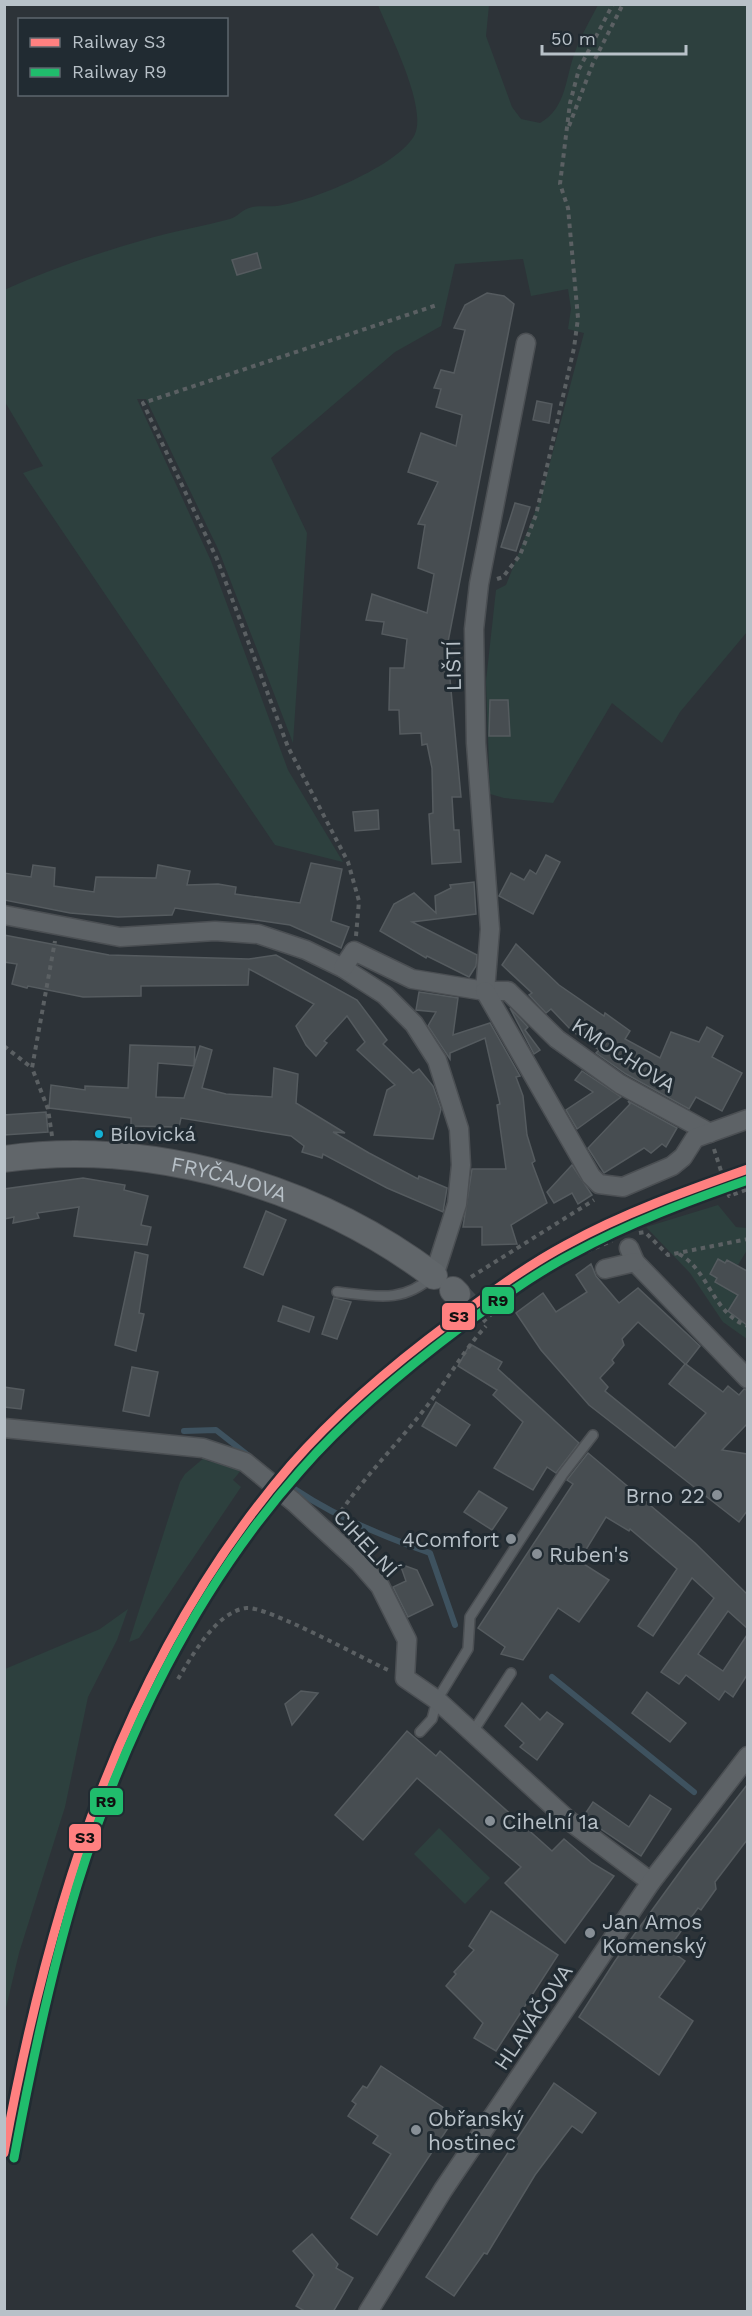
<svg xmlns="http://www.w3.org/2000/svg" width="752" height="2316" viewBox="0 0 752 2316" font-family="'Work Sans',sans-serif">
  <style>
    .green { fill: #2d403e }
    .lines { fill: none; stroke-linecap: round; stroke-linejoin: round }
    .stream { stroke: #3e525f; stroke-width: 6 }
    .building { fill: #474d51; stroke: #555b5f; stroke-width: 1.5; fill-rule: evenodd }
    .secondary-tunnel { stroke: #42484e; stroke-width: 26; stroke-dasharray: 26 13; stroke-linecap: butt }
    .lane-casing { stroke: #4b4f53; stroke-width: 12 }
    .street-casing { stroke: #4b4f53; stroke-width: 21 }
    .secondary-casing { stroke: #4b4f53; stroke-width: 28 }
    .path { stroke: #5b6063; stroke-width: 4; stroke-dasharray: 4.5 4.5; stroke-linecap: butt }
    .lane { stroke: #5d6266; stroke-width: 9 }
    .street { stroke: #5d6266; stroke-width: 18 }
    .secondary { stroke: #61666a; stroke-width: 26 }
    .rail-1-casing { stroke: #212b32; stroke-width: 14 }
    .rail-2-casing { stroke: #212b32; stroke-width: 14 }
    .rail-1 { stroke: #ff8080; stroke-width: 9 }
    .rail-2 { stroke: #20bc6c; stroke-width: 9 }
    .bus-dot { fill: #13b2d5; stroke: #212b32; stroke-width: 2 }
    .poi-dot { fill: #878f96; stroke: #212b32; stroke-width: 2 }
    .labels { text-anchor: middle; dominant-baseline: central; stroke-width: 6; stroke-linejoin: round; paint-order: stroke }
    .bus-label { font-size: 20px; fill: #b8c1c8; stroke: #212b32; text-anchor: start }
    .street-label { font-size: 21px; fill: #b8c1c8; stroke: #212b32 }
    .poi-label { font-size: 21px; fill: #b8c1c8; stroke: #212b32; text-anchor: start }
    .line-badge { stroke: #212b32; stroke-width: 2 }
    .pale-badge-label { font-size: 16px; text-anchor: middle; font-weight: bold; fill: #111 }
  </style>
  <rect width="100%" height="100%" fill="#2d3338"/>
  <g class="green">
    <path d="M378 5H489L486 36 512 107 521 119 540 123C567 108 565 78 575 52 581 36 590 20 598 5H747V632L680 712 662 743 612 703 553 803 504 798 490 794 486 681 496 590 506 585 541 497 584 333 568 329 571 309 568 289 531 296 523 259 455 264 441 326 395 352 271 458 307 533 293 743 219 551 146 399H137L211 561 288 770 343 862 275 845 23 473 43 466 5 402 4 290C52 268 104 251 154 237 179 230 205 226 230 219 237 217 242 210 249 208 259 205 267 207 277 206 310 202 401 165 415 134 427 106 389 33 378 5Z"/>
    <path d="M718 1205 736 1227 747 1228V1250L738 1265 728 1260 711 1274 717 1278 715 1282 738 1295 728 1311 746 1324 747 1322V1339L723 1322 690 1273 646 1227Z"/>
    <path d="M205 1457 207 1461 243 1468 233 1480 241 1487 139 1638 129 1642 180 1482 185 1474Z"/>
    <path d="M128 1609 117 1640 88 1697 65 1807 19 1953 5 2012V1669L100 1629Z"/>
    <path d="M439 1828 490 1878 465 1904 414 1854Z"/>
  </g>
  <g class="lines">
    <g class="stream">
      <path d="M184 1431 216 1430 249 1456"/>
      <path d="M279 1478C324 1512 377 1534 430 1553L455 1625"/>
      <path d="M552 1677 694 1792"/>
    </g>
  </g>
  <g class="building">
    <path d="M257 253 261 268 237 275 232 260Z"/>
    <path d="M487 293 504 296 514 304 447 647 461 797H452L454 830H459L461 862 432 864 429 814 433 813 432 768 427 744 422 745 421 733 400 734 399 710H389L390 668H404L407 639 382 634 384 622 366 620 372 594 427 613 434 574 418 568 425 525 418 524 438 482 408 472 421 433 456 446 462 415 436 407 441 389 434 388 441 370 454 373 465 330 454 328 465 305Z"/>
    <path d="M537 401 552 404 549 423 533 420Z"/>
    <path d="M515 503 530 507 516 551 501 547Z"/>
    <path d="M490 700H508L510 736H489Z"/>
    <path d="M378 810 379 829 355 831 353 812Z"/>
    <path d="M546 855 560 862 533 914 499 896 511 873 524 880 530 870 536 874Z"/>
    <path d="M311 863 342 869 331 921 349 927 341 948 290 925 175 908 172 915 118 917 70 913 4 900V873L31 877 33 865 55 868 54 886 94 892 96 877 156 878 158 865 190 871 187 885 218 884 236 887 235 894 300 903Z"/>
    <path d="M474 882 476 914 412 922 477 955 476 966 469 977 427 956 426 958 380 931 394 904 414 893 436 913 435 896 451 888 450 885Z"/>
    <path d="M4 935 109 955 249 959 276 955 357 1000 387 1040 383 1044 413 1073 419 1069 433 1086 441 1109 433 1139 374 1135 387 1090 395 1085 357 1050 365 1042 347 1016 324 1041 327 1043 316 1056 306 1045 296 1026 314 1004 249 969 248 985 141 986V996L83 997 28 986 27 988 12 984 17 964 4 962Z"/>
    <path d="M516 944 559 985 604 1016 605 1013 630 1031 625 1039 660 1058 671 1032 699 1042 707 1027 723 1036 712 1057 742 1073 722 1111 696 1097 689 1109 626 1074 596 1053 599 1050 572 1031 551 1009 546 1013 529 995 532 993 502 965Z"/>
    <path d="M419 992 458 998 453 1035 490 1023 520 1076 516 1077 523 1096 527 1135 535 1161 532 1163 547 1203 511 1225 517 1244 482 1245V1227H463L472 1169H506L497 1105 500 1104 485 1038 450 1053V1059L428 1026 436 1012 416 1010Z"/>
    <path d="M510 1008 528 1027 525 1030 540 1050 534 1054Z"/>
    <path d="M130 1045 195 1047 194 1066 158 1063 156 1097 184 1098 200 1046 212 1050 202 1088 226 1094 272 1097 274 1068 298 1074 296 1103 345 1133 333 1132 369 1153 418 1179 419 1176 447 1188 443 1212 387 1188 323 1154 322 1158 302 1152 304 1146 291 1136 181 1118 179 1127 131 1126V1118L49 1108 51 1085 85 1090V1086L128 1088Z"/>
    <path d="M582 1071 621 1097 577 1129 566 1110 593 1092 575 1080Z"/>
    <path d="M628 1101 677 1128 666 1147 662 1144 651 1153 644 1148 604 1173 588 1148 630 1104Z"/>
    <path d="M46 1112 48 1132 4 1135V1115Z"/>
    <path d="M572 1165 592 1195 578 1204 572 1193 554 1203 547 1192Z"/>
    <path d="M83 1178 125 1185 124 1190 148 1196 141 1225 151 1227 147 1245 74 1236 79 1207 37 1213 39 1218 13 1223 14 1217 4 1219V1189Z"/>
    <path d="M266 1211 286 1220 263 1275 244 1267Z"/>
    <path d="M135 1252 148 1255 139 1313 144 1314 136 1351 115 1345Z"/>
    <path d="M718 1259 725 1263 727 1260 747 1271V1325L728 1311 738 1295 715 1282 717 1278 710 1274Z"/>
    <path d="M591 1264 596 1276 619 1303 638 1288 700 1346 686 1364 723 1392 728 1386 739 1395 744 1389 747 1390V1424L722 1450 747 1454V1511L739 1522 589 1405 541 1350 516 1313 543 1293 556 1312 587 1292 576 1275ZM638 1322 685 1364 669 1384 706 1413 675 1448 605 1391 608 1387 600 1378 614 1363 612 1360 624 1345 622 1339Z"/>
    <path d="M334 1298 351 1302 337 1339 322 1334Z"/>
    <path d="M283 1306 314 1317 309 1332 278 1321Z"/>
    <path d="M470 1344 502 1362 498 1369 579 1443 556 1473 547 1467 533 1490 494 1468 523 1422 493 1395 497 1390 458 1366Z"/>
    <path d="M132 1367 158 1372 149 1416 123 1411Z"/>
    <path d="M4 1387 24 1390 21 1409 4 1407Z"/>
    <path d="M436 1402 470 1425 456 1446 422 1426Z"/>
    <path d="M588 1453 695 1543 747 1594V1628L728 1611 698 1654 723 1671 747 1635V1675L733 1697 725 1691 719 1700 686 1675 679 1684 661 1672 714 1598 692 1578 653 1636 638 1626 677 1569 630 1529 629 1531 606 1517 579 1561 609 1580 579 1622 558 1608 523 1660 501 1654 505 1647 478 1628 573 1484 567 1480Z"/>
    <path d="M479 1491 507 1508 492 1530 464 1512Z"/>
    <path d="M400 1564 417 1570 433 1605 408 1617 393 1587 406 1581Z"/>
    <path d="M301 1691 318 1693 292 1725 285 1704Z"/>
    <path d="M647 1692 686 1723 670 1742 632 1713Z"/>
    <path d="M522 1703 540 1720 547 1712 563 1724 537 1760 520 1747 524 1743 505 1726Z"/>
    <path d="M407 1731 436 1756 440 1751 552 1851 564 1839 592 1863 614 1876 565 1943 505 1883 521 1867 417 1778 363 1840 335 1815Z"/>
    <path d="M747 1785V1840L715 1882 716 1889 701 1910 698 1908 668 1949 685 1961 659 1997 693 2021 659 2075 579 2017 615 1961 687 1862Z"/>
    <path d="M650 1795 671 1809 641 1856 583 1817 593 1802 629 1827Z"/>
    <path d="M491 1911 558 1955 496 2051 474 2038 483 2023 446 1986 456 1974 454 1972 474 1950 469 1946Z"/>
    <path d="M381 2066 456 2116 377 2235 351 2218 391 2154 373 2143 378 2136 348 2116 356 2104 352 2101 363 2086 367 2088Z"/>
    <path d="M554 2083 596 2113 582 2133 572 2126 565 2135 535 2175 487 2254 484 2253 454 2296 426 2277Z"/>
    <path d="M312 2234 338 2264 336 2268 353 2278 333 2312H306L296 2306 314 2275 293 2251Z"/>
  </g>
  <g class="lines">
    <path class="secondary-tunnel" d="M457 1294 472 1310"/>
    <defs>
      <g id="lane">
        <path d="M337 1292C375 1296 402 1304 433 1276"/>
        <path d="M420 1732 432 1719 437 1700 468 1649 470 1617 563 1474 593 1435"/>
        <path d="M472 1733 511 1673"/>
      </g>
      <g id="street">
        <path d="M4 915 120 937 215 931 258 934 306 950 343 968 385 995 414 1024 437 1060 459 1129 461 1165 457 1204 434 1276"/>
        <path d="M343 968 354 951 412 979 485 991H508L557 1039 620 1084 710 1133"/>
        <path d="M485 991 490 929 476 743 474 629 479 584 526 343"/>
        <path d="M485 991 591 1176 599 1184 623 1187 672 1166 683 1157 695 1138 748 1119"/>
        <path d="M629 1248 635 1262 748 1379"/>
        <path d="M605 1269 635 1262"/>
        <path d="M4 1428 203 1448 245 1462 294 1502 360 1563 380 1586 407 1640 405 1678 437 1700 567 1819 651 1882"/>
        <path d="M368 2312 443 2190 651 1882 748 1756"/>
      </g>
      <g id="secondary">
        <path id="s1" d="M4 1159C152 1138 316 1187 434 1276"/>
        <path d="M453 1290 457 1294"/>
      </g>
    </defs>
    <use href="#lane" class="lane-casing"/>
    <use href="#street" class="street-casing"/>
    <use href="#secondary" class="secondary-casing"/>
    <g class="path">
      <path d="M569 126 593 63 623 4"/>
      <path d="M497 579 503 577 520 555 536 515 574 348 578 318 568 208 560 184 570 103 579 69 613 4"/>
      <path d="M356 936 359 901 348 862 288 747 217 559 143 403 437 305"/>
      <path d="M4 1046 32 1068"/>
      <path d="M52 1136 48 1109 32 1068 55 941"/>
      <path d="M714 1149 729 1196 748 1189"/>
      <path d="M639 1233 645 1232 668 1255 748 1239"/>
      <path d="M679 1254C709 1270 713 1315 748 1326"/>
      <path d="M471 1277 594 1200"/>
      <path d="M483 1322C519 1287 565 1259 612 1241"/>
      <path d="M336 1519C361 1480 394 1448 423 1411 446 1383 462 1352 486 1326"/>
      <path d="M178 1679C192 1656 216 1612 246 1608 265 1605 364 1659 388 1670"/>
    </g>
    <use href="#lane" class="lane"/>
    <use href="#street" class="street"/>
    <use href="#secondary" class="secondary"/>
    <defs>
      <path id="rail-1" d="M4 2153C49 1906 124 1659 291 1465 338 1411 394 1364 452 1321 489 1294 525 1267 566 1245 624 1213 686 1191 748 1169"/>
      <path id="rail-2" d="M14 2158C31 2066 50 1975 77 1886 123 1737 196 1588 300 1471 349 1415 406 1368 465 1324 501 1299 535 1273 574 1253 629 1223 688 1201 748 1180"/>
    </defs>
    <use href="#rail-1" class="rail-1-casing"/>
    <use href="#rail-2" class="rail-2-casing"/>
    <use href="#rail-1" class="rail-1"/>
    <use href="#rail-2" class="rail-2"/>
  </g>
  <circle class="bus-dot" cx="99" cy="1134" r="5"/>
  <g class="poi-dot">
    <circle cx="717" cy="1495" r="6"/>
    <circle cx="511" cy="1539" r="6"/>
    <circle cx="537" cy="1554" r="6"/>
    <circle cx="490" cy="1821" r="6"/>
    <circle cx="590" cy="1933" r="6"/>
    <circle cx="416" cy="2130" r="6"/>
  </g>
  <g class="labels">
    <g class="bus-label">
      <text x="110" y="1134">Bílovická</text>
    </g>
    <g class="street-label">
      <text transform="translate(453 666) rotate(-91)">LIŠTÍ</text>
      <text transform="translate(624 1055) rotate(33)">KMOCHOVA</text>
      <text stroke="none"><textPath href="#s1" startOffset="228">FRYČAJOVA</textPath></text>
      <text transform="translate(366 1543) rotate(47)">CIHELNÍ</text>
      <text transform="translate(533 2017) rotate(-56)">HLAVÁČOVA</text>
    </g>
    <g class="poi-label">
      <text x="705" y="1495" text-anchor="end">Brno 22</text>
      <text x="499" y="1539" text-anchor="end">4Comfort</text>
      <text x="549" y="1554">Ruben's</text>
      <text x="502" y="1821">Cihelní 1a</text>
      <text x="602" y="1921">Jan Amos<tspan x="602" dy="24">Komenský</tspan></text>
      <text x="428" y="2118">Obřanský<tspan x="428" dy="24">hostinec</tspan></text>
    </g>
  </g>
  <g class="line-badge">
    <rect x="481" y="1286" width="34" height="29" rx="6" fill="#20bc6c"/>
    <rect x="441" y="1302" width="35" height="29" rx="6" fill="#ff8080"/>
    <rect x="89" y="1787" width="35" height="29" rx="6" fill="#20bc6c"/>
    <rect x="68" y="1823" width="34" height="29" rx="6" fill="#ff8080"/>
  </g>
  <g class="pale-badge-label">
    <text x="498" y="1306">R9</text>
    <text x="459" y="1322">S3</text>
    <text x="106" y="1807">R9</text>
    <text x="85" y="1843">S3</text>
  </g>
  <rect width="752" height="2316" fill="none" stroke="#b8c1c8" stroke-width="12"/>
  <rect x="18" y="18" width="210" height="78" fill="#212b32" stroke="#5d676e" stroke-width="1.5"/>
  <rect x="30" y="38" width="30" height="9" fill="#ff8080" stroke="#5d676e" stroke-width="1.5"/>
  <text x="72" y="48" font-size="18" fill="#b8c1c8">Railway S3</text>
  <rect x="30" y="68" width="30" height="9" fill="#20bc6c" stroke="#5d676e" stroke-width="1.5"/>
  <text x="72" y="78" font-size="18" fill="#b8c1c8">Railway R9</text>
  <path d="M542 45v9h144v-9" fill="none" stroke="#b8c1c8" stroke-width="3"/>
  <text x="551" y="45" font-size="18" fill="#b8c1c8" stroke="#212b32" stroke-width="4.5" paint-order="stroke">50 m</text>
</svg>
